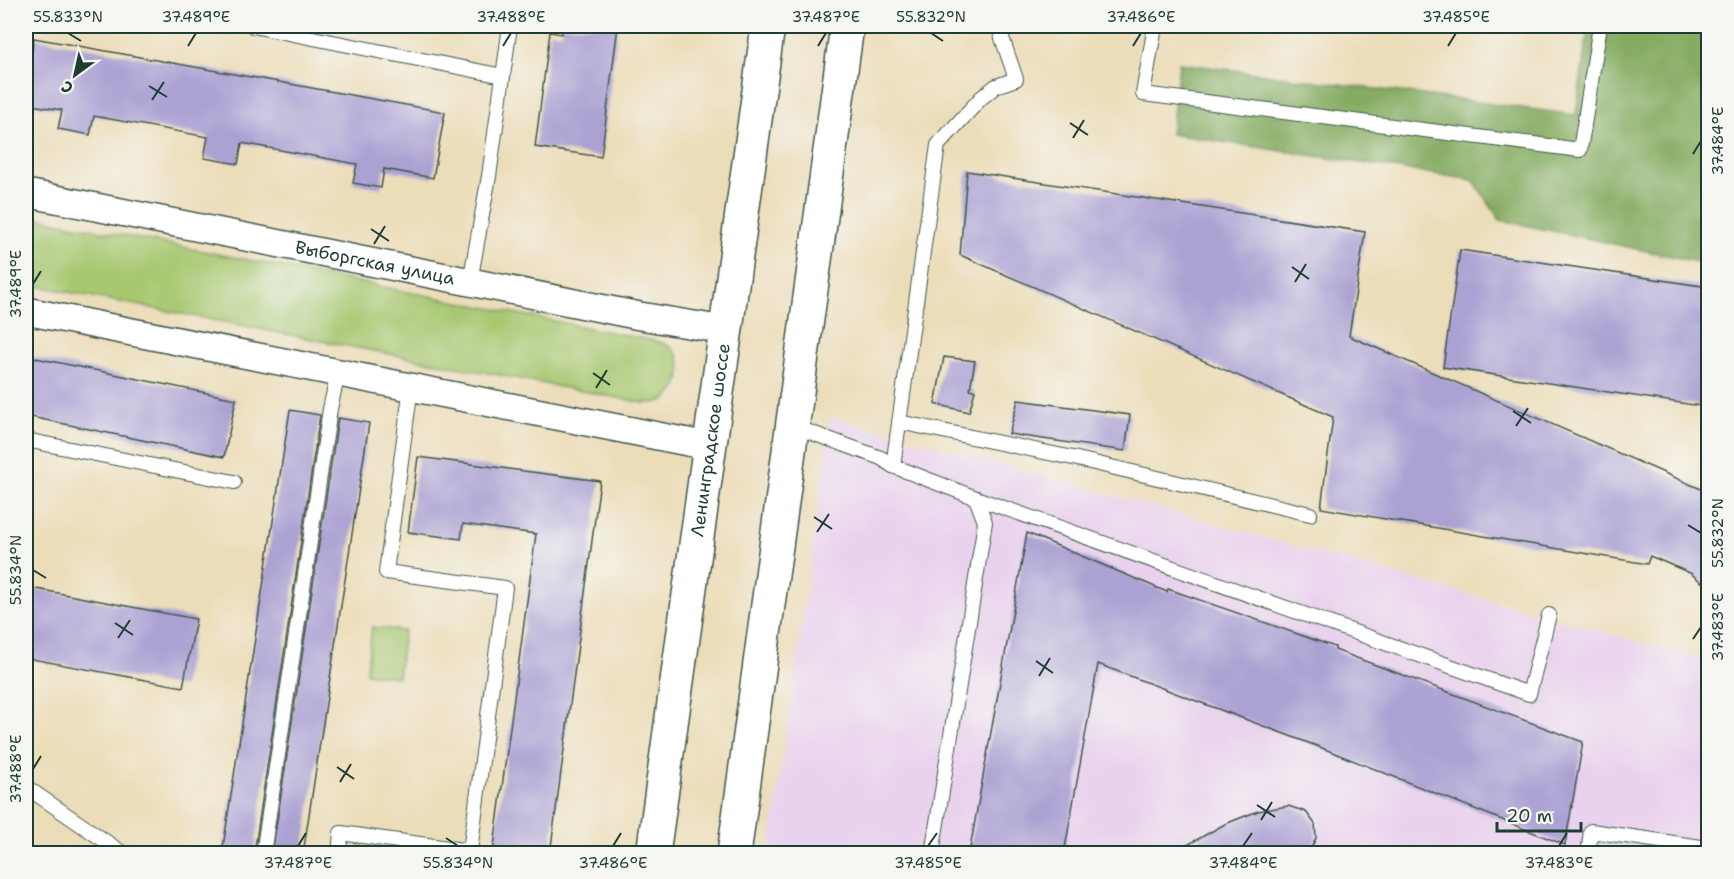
<svg xmlns="http://www.w3.org/2000/svg" width="1734" height="879" viewBox="0 0 1734 879" font-family="'Shantell Sans',sans-serif">
  <style>
    .built { fill: #e9d2ed }
    .green { fill: #a7c76f; stroke: #638252; stroke-width: 1.5 }
    .forest { fill: #85ac62; stroke: #52744b; stroke-width: 1.5 }
    .building { fill: #aba1d3 }
    .lines { fill: none; stroke-linecap: round; stroke-linejoin: round }
    .service-casing { stroke: #3e5548; stroke-width: 16 }
    .minor-casing { stroke: #3e5548; stroke-width: 30 }
    .primary-casing { stroke: #3e5548; stroke-width: 36 }
    .service { stroke: #fff; stroke-width: 14 }
    .minor { stroke: #fff; stroke-width: 27 }
    .primary { stroke: #fff; stroke-width: 33 }
    .ticks { fill: none; stroke: #1f3d34; stroke-width: 2 }
    .labels { text-anchor: middle; dominant-baseline: central; stroke-width: 4.5; stroke-linejoin: round; paint-order: stroke }
    .street-label { font-size: 18px; fill: #1f3d34; stroke: #f6f6f2 }
    .neatline { fill: none; stroke: #1f3d34; stroke-width: 2 }
    .ticks-label { font-size: 15px; text-anchor: middle; fill: #1f3d34 }
  </style>
  <rect width="100%" height="100%" fill="#f6f6f2"/>
  <filter id="ink" filterUnits="userSpaceOnUse"><feTurbulence type="fractalNoise" baseFrequency=".0167" numOctaves="2"/><feDisplacementMap in="SourceGraphic" scale="12" xChannelSelector="R" yChannelSelector="G"/><feConvolveMatrix kernelMatrix="1 2 1 2 8 2 1 2 1" color-interpolation-filters="sRGB"/></filter>
  <filter id="wash" filterUnits="userSpaceOnUse"><feTurbulence type="fractalNoise" baseFrequency=".008" numOctaves="4" result="noise"/><feDisplacementMap in="SourceGraphic" scale="24" xChannelSelector="R" yChannelSelector="G"/><feGaussianBlur stdDeviation="1.35" result="paint"/><feColorMatrix in="noise" values="0 0 0 0 0 0 0 0 0 0 0 0 0 0 0 0 0 1.4 0 .05"/><feComposite in="paint" operator="in"/></filter>
  <g filter="url(#wash)">
    <rect width="100%" height="100%" fill="#ecddb9"/>
    <path class="built" d="M831 417 1708 661V853L769 854Z"/>
    <g class="green">
      <path d="M26 216 655 341C659 342 665 344 669 346 688 359 682 390 664 400 659 403 650 403 644 403L26 284Z"/>
      <path d="M372 627 404 631 398 677 366 673Z"/>
    </g>
    <path class="forest" d="M1588 26H1708V264L1500 220 1473 180 1171 134 1179 63 1576 115Z"/>
    <g id="blocks">
      <g class="building">
        <path d="M563 26H618L601 157 535 147 550 32 562 34Z"/>
        <path d="M34 38 445 112 433 178 384 169 381 188 353 183 357 164 242 143 238 164 204 158 208 137 94 116 90 135 58 129 62 110 26 104V85Z"/>
        <path d="M967 171 1365 232 1349 336 1708 492V587L1690 573 1650 556 1647 564 1321 508 1333 417 960 255Z"/>
        <path d="M1460 250 1708 287 1707 407 1443 367Z"/>
        <path d="M26 356 236 399 224 457 26 416Z"/>
        <path d="M944 357 975 361 970 389 975 391 969 412 935 404Z"/>
        <path d="M1018 400 1130 415 1125 451 1009 434Z"/>
        <path d="M290 410 320 415 254 854H222Z"/>
        <path d="M338 418 369 423 303 854H272Z"/>
        <path d="M418 457 600 481 550 854H493L536 534 463 524 461 539 408 532Z"/>
        <path d="M1027 533 1167 592 1168 589 1335 647V650L1583 742 1565 845 1322 748 1098 664 1064 854H969Z"/>
        <path d="M26 587 196 619 183 687 26 658Z"/>
        <path d="M1288 806 1306 812 1315 824 1316 838 1308 854H1171L1225 824 1258 811Z"/>
      </g>
    </g>
  </g>
  <g filter="url(#ink)">
    <use href="#blocks" fill-opacity="0" stroke="#3e5548" stroke-width="1.5"/>
    <g class="lines">
      <defs>
        <g id="service">
          <path d="M253 26 503 76"/>
          <path d="M1155 26 1143 94 1580 150 1600 26"/>
          <path d="M470 282 489 176 510 26"/>
          <path d="M899 422 1073 458 1310 514"/>
          <path d="M793 426 881 458 893 466 976 498 985 522 932 854"/>
          <path d="M26 440 234 482"/>
          <path d="M893 466 938 145 981 98 996 86 1016 79 998 26"/>
          <path d="M976 498 1529 694 1549 615"/>
          <path d="M26 787 124 854"/>
          <path d="M263 854 330 409 338 373"/>
          <path d="M339 854 341 833 470 851 505 588 386 572 411 387"/>
          <path d="M1588 854 1591 831 1708 848"/>
        </g>
        <g id="minor">
          <path id="s1" d="M26 193 640 316 724 330"/>
          <path d="M26 311 708 446"/>
        </g>
        <g id="primary">
          <path id="s2" d="M653 854 768 26"/>
          <path d="M734 854 847 26"/>
        </g>
      </defs>
      <use href="#service" class="service-casing"/>
      <use href="#minor" class="minor-casing"/>
      <use href="#primary" class="primary-casing"/>
      <use href="#service" class="service"/>
      <use href="#minor" class="minor"/>
      <use href="#primary" class="primary"/>
    </g>
  </g>
  <path class="ticks" d="M68 33 81 41M931 33 943 41M188 46 196 33M503 46 511 33M818 46 826 33M1133 46 1141 33M1448 46 1456 33M149 86 167 97M152 100 164 82M1070 123 1088 135M1073 138 1084 120M1693 154 1701 141M371 229 389 241M374 244 385 226M1292 267 1309 279M1295 282 1306 264M33 284 41 271M593 373 610 385M596 388 607 370M1513 411 1531 423M1516 426 1528 408M814 517 832 529M1688 525 1701 533M817 532 829 514M33 570 46 578M115 623 133 635M118 638 130 620M1693 639 1701 627M1036 661 1053 673M1039 676 1050 658M337 767 354 779M33 769 41 756M340 782 351 764M1257 805 1275 817M1261 820 1272 802M446 838 458 846M298 846 306 833M613 846 621 833M928 846 937 833M1243 846 1252 833M1559 846 1567 833"/>
  <g class="labels">
    <g class="street-label">
      <text stroke="none"><textPath href="#s1" startOffset="356">Выборгская улица</textPath></text>
      <text stroke="none"><textPath href="#s2" startOffset="418">Ленинградское шоссе</textPath></text>
    </g>
  </g>
  <rect width="1734" height="879" fill="none" stroke="#f6f6f2" stroke-width="66"/>
  <g transform="translate(75 75) rotate(213)" stroke="#f6f6f2" stroke-width="4.5" paint-order="stroke">
  <path d="M0-4.5L10 22L0 15L-10 22Z" fill="#1f3d34"/>
  <text y="-9" font-size="16" font-weight="bold" text-anchor="middle" fill="#1f3d34">С</text>
  </g>
  <path d="M1497 822v9h84v-9" fill="none" stroke="#1f3d34" stroke-width="3"/>
  <text x="1506" y="822" font-size="18" fill="#1f3d34" stroke="#f6f6f2" stroke-width="4.5" paint-order="stroke">20 m</text>
  <rect x="33" y="33" width="1668" height="813" class="neatline"/>
  <g class="ticks-label">
    <text x="68" y="22">55.833°N</text>
    <text x="196" y="22">37.489°E</text>
    <text x="511" y="22">37.488°E</text>
    <text x="826" y="22">37.487°E</text>
    <text x="931" y="22">55.832°N</text>
    <text x="1141" y="22">37.486°E</text>
    <text x="1456" y="22">37.485°E</text>
    <text transform="translate(1718 141) rotate(-90)" y="5">37.484°E</text>
    <text transform="translate(16 284) rotate(-90)" y="5">37.489°E</text>
    <text transform="translate(1718 533) rotate(-90)" y="5">55.832°N</text>
    <text transform="translate(16 570) rotate(-90)" y="5">55.834°N</text>
    <text transform="translate(1718 627) rotate(-90)" y="5">37.483°E</text>
    <text transform="translate(16 769) rotate(-90)" y="5">37.488°E</text>
    <text x="298" y="868">37.487°E</text>
    <text x="458" y="868">55.834°N</text>
    <text x="613" y="868">37.486°E</text>
    <text x="928" y="868">37.485°E</text>
    <text x="1243" y="868">37.484°E</text>
    <text x="1559" y="868">37.483°E</text>
  </g>
</svg>
